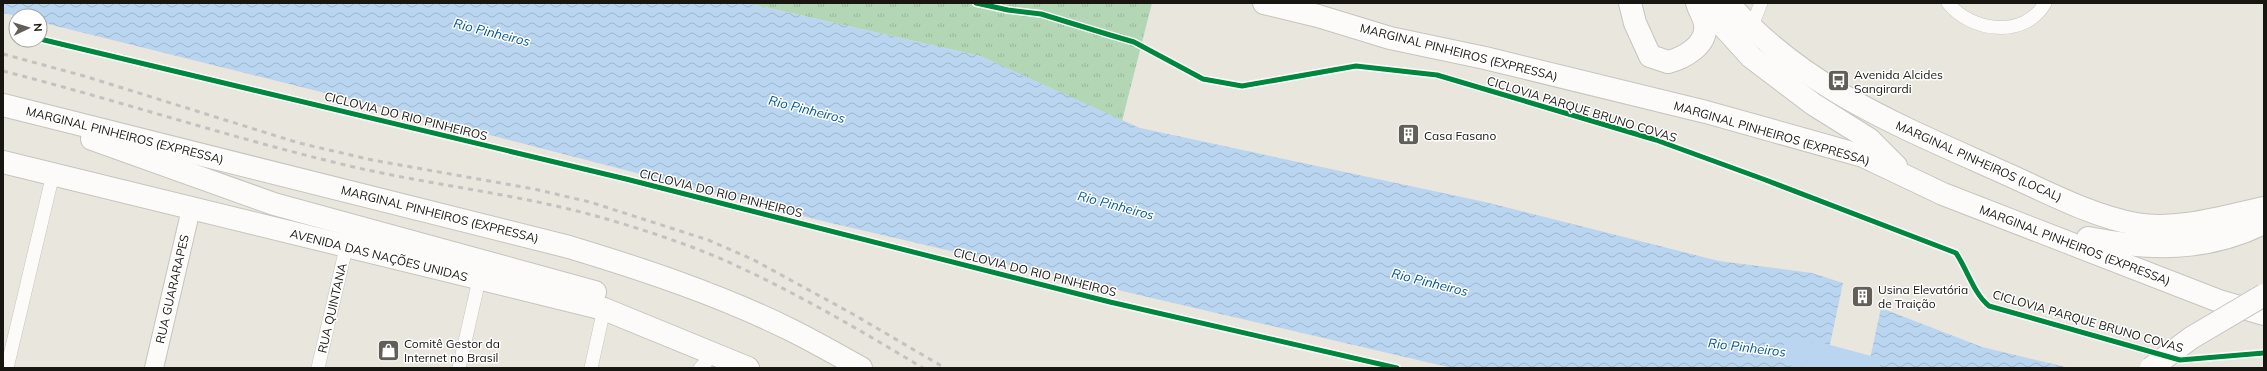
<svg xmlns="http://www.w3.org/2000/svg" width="2267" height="371" viewBox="0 0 2267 371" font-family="Mulish,sans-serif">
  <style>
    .park { fill: url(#park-tufts) }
    .water { fill: url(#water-waves) }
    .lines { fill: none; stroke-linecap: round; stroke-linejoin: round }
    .river { stroke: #b9d5f0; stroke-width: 25 }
    .street-casing { stroke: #c6c4bd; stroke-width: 14 }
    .secondary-casing { stroke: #c6c4bd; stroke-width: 20 }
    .highway-casing { stroke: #c6c4bd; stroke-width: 24 }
    .street { stroke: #fcfbfa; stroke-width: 13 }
    .secondary { stroke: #fcfbfa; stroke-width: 18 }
    .highway { stroke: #fcfbfa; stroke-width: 22 }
    .rail { stroke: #c3c2c0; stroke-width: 3; stroke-dasharray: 5 5; stroke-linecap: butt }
    .highway-bridge-casing { stroke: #c6c4bd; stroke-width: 24; stroke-linecap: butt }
    .highway-bridge { stroke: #fcfbfa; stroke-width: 22 }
    .cycleway-casing { stroke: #fff; stroke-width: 8 }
    .cycleway { stroke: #00873e; stroke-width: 5 }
    .labels { text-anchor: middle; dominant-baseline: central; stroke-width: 3; stroke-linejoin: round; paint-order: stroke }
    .street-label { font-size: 12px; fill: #181610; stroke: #fff }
    .poi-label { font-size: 12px; fill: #181610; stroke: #fff; text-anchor: start }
    .water-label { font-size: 13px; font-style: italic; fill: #005693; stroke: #fff }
  </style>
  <defs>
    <pattern id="park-tufts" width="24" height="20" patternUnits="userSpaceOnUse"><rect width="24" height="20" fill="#b3d7b4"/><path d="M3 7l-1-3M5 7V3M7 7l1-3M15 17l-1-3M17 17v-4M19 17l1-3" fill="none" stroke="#99b89a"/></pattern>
    <pattern id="water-waves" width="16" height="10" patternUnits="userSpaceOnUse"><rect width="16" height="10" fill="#b9d5f0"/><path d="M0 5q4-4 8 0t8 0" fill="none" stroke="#9eb6cd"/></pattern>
  </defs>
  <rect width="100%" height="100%" fill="#e9e6dd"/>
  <path class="park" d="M746 3H1152L1122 121 980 56Z"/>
  <g class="water">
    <path d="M3 3H746L980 56 1140 128 1485 202 1719 261 1812 273 1843 283 1825 368H1452L814 219 385 108 40 22V16H16L3 13Z"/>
    <path d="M1881 308 1982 347 2070 368H1868Z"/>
  </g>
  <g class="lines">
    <path class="river" d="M1793 353 1827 357 1868 368"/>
    <defs>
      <g id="street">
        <path d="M1948 3C1971 32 2025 39 2045 3"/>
        <path d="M1751 28 1761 3"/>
        <path d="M7 368 53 174"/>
        <path d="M318 368 346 248"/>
        <path d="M459 368 479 280"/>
        <path d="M591 368 604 309"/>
        <path d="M700 368 709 359 720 356"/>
      </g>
      <path id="secondary" d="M154 368 191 209"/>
      <g id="highway">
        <path d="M1264 3 1318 16 1390 38 1485 58 1706 112 1863 156 1943 194 2219 301 2264 314"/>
        <path d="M1630 3 1635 23 1650 56 1668 62C1684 58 1708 45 1705 24 1704 17 1699 10 1697 3"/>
        <path d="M1702 3 1751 57 1813 104 1869 139 1896 166"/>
        <path d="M1728 3C1806 91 1905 128 2009 175 2049 193 2092 216 2136 224 2178 231 2223 217 2264 208"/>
        <path d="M3 105 569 247C645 270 720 295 791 330 815 342 838 355 861 368"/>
        <path d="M92 139 274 204 595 292"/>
        <path d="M3 162 604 309 748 368"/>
        <path d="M2088 238C2150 250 2205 252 2264 223"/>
      </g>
    </defs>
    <use href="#street" class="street-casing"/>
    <use href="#secondary" class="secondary-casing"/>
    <use href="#highway" class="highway-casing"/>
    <use href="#street" class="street"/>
    <use href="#secondary" class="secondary"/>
    <use href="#highway" class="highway"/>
    <g class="rail">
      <path d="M3 54 84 76 299 143 372 160 534 189 590 202 708 240 752 259 851 313 945 368"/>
      <path d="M3 71C113 99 222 135 333 162 420 184 509 192 596 216 642 229 695 246 739 267 802 296 863 332 923 368"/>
    </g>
    <defs>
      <path id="highway-bridge" d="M2151 368 2191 338 2264 295"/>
    </defs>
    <use href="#highway-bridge" class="highway-bridge-casing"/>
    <use href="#highway-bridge" class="highway-bridge"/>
    <defs>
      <g id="cycleway">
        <path d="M976 3 1008 10 1041 14 1110 35 1134 42 1203 79 1242 86 1356 66 1437 75 1656 140 1763 179 1956 253C1967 269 1974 294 1989 306L2180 360 2264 353"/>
        <path d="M40 39 626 179 1110 302 1397 368"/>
      </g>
    </defs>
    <use href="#cycleway" class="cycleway-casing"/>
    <use href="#cycleway" class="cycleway"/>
  </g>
  <defs>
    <symbol id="bus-square" viewBox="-11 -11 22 22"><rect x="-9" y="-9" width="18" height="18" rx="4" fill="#615f58" stroke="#fff"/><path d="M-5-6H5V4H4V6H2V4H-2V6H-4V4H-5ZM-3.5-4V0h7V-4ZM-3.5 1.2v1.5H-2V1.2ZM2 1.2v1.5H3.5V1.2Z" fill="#fff"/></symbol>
    <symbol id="building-square" viewBox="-11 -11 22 22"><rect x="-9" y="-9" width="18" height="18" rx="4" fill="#615f58" stroke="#fff"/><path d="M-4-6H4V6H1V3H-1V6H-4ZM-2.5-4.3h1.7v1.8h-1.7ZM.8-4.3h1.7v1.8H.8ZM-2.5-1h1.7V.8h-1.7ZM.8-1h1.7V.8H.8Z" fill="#fff"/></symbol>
    <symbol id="shop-square" viewBox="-11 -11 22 22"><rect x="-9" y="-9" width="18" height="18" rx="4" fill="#615f58" stroke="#fff"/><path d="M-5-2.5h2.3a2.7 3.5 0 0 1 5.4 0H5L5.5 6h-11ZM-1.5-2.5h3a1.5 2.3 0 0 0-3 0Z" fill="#fff"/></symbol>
  </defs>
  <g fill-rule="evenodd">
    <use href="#bus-square" x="1826" y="68" width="25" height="25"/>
    <use href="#building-square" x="1396" y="122" width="25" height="25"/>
    <use href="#building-square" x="1850" y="284" width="25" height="25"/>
    <use href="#shop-square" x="376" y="338" width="25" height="25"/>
  </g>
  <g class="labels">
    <g class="street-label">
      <text transform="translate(1459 52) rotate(14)">MARGINAL PINHEIROS (EXPRESSA)</text>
      <text transform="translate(1582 109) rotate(17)">CICLOVIA PARQUE BRUNO COVAS</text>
      <text transform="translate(406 116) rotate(14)">CICLOVIA DO RIO PINHEIROS</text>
      <text transform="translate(1772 133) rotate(16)">MARGINAL PINHEIROS (EXPRESSA)</text>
      <text transform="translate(125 135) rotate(14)">MARGINAL PINHEIROS (EXPRESSA)</text>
      <text transform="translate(1979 161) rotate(24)">MARGINAL PINHEIROS (LOCAL)</text>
      <text transform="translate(721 193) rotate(14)">CICLOVIA DO RIO PINHEIROS</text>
      <text transform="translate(440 214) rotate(14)">MARGINAL PINHEIROS (EXPRESSA)</text>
      <text transform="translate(2075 245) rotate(21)">MARGINAL PINHEIROS (EXPRESSA)</text>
      <text transform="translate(379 255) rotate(14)">AVENIDA DAS NAÇÕES UNIDAS</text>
      <text transform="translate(1035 272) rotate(14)">CICLOVIA DO RIO PINHEIROS</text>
      <text transform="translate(172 289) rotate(-77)">RUA GUARARAPES</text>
      <text transform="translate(332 308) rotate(-77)">RUA QUINTANA</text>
      <text transform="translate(2088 321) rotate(16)">CICLOVIA PARQUE BRUNO COVAS</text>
    </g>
    <g class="poi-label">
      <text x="1854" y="74">Avenida Alcides<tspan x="1854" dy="14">Sangirardi</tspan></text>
      <text x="1424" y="135">Casa Fasano</text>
      <text x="1878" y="289">Usina Elevatória<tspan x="1878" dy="14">de Traição</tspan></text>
      <text x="404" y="343">Comitê Gestor da<tspan x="404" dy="14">Internet no Brasil</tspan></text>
    </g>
    <g class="water-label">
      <text transform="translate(492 32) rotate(14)">Rio Pinheiros</text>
      <text transform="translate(807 109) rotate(14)">Rio Pinheiros</text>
      <text transform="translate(1116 205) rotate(15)">Rio Pinheiros</text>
      <text transform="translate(1430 282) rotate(14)">Rio Pinheiros</text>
      <text transform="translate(1747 347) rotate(7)">Rio Pinheiros</text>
    </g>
  </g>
  <rect width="2267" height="371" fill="none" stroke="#181610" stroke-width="8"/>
  <g transform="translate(28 28) rotate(86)"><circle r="19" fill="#ffffff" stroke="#a3a29f"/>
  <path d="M0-3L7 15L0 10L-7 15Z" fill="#615f58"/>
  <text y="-6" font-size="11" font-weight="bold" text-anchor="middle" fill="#181610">N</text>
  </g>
</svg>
